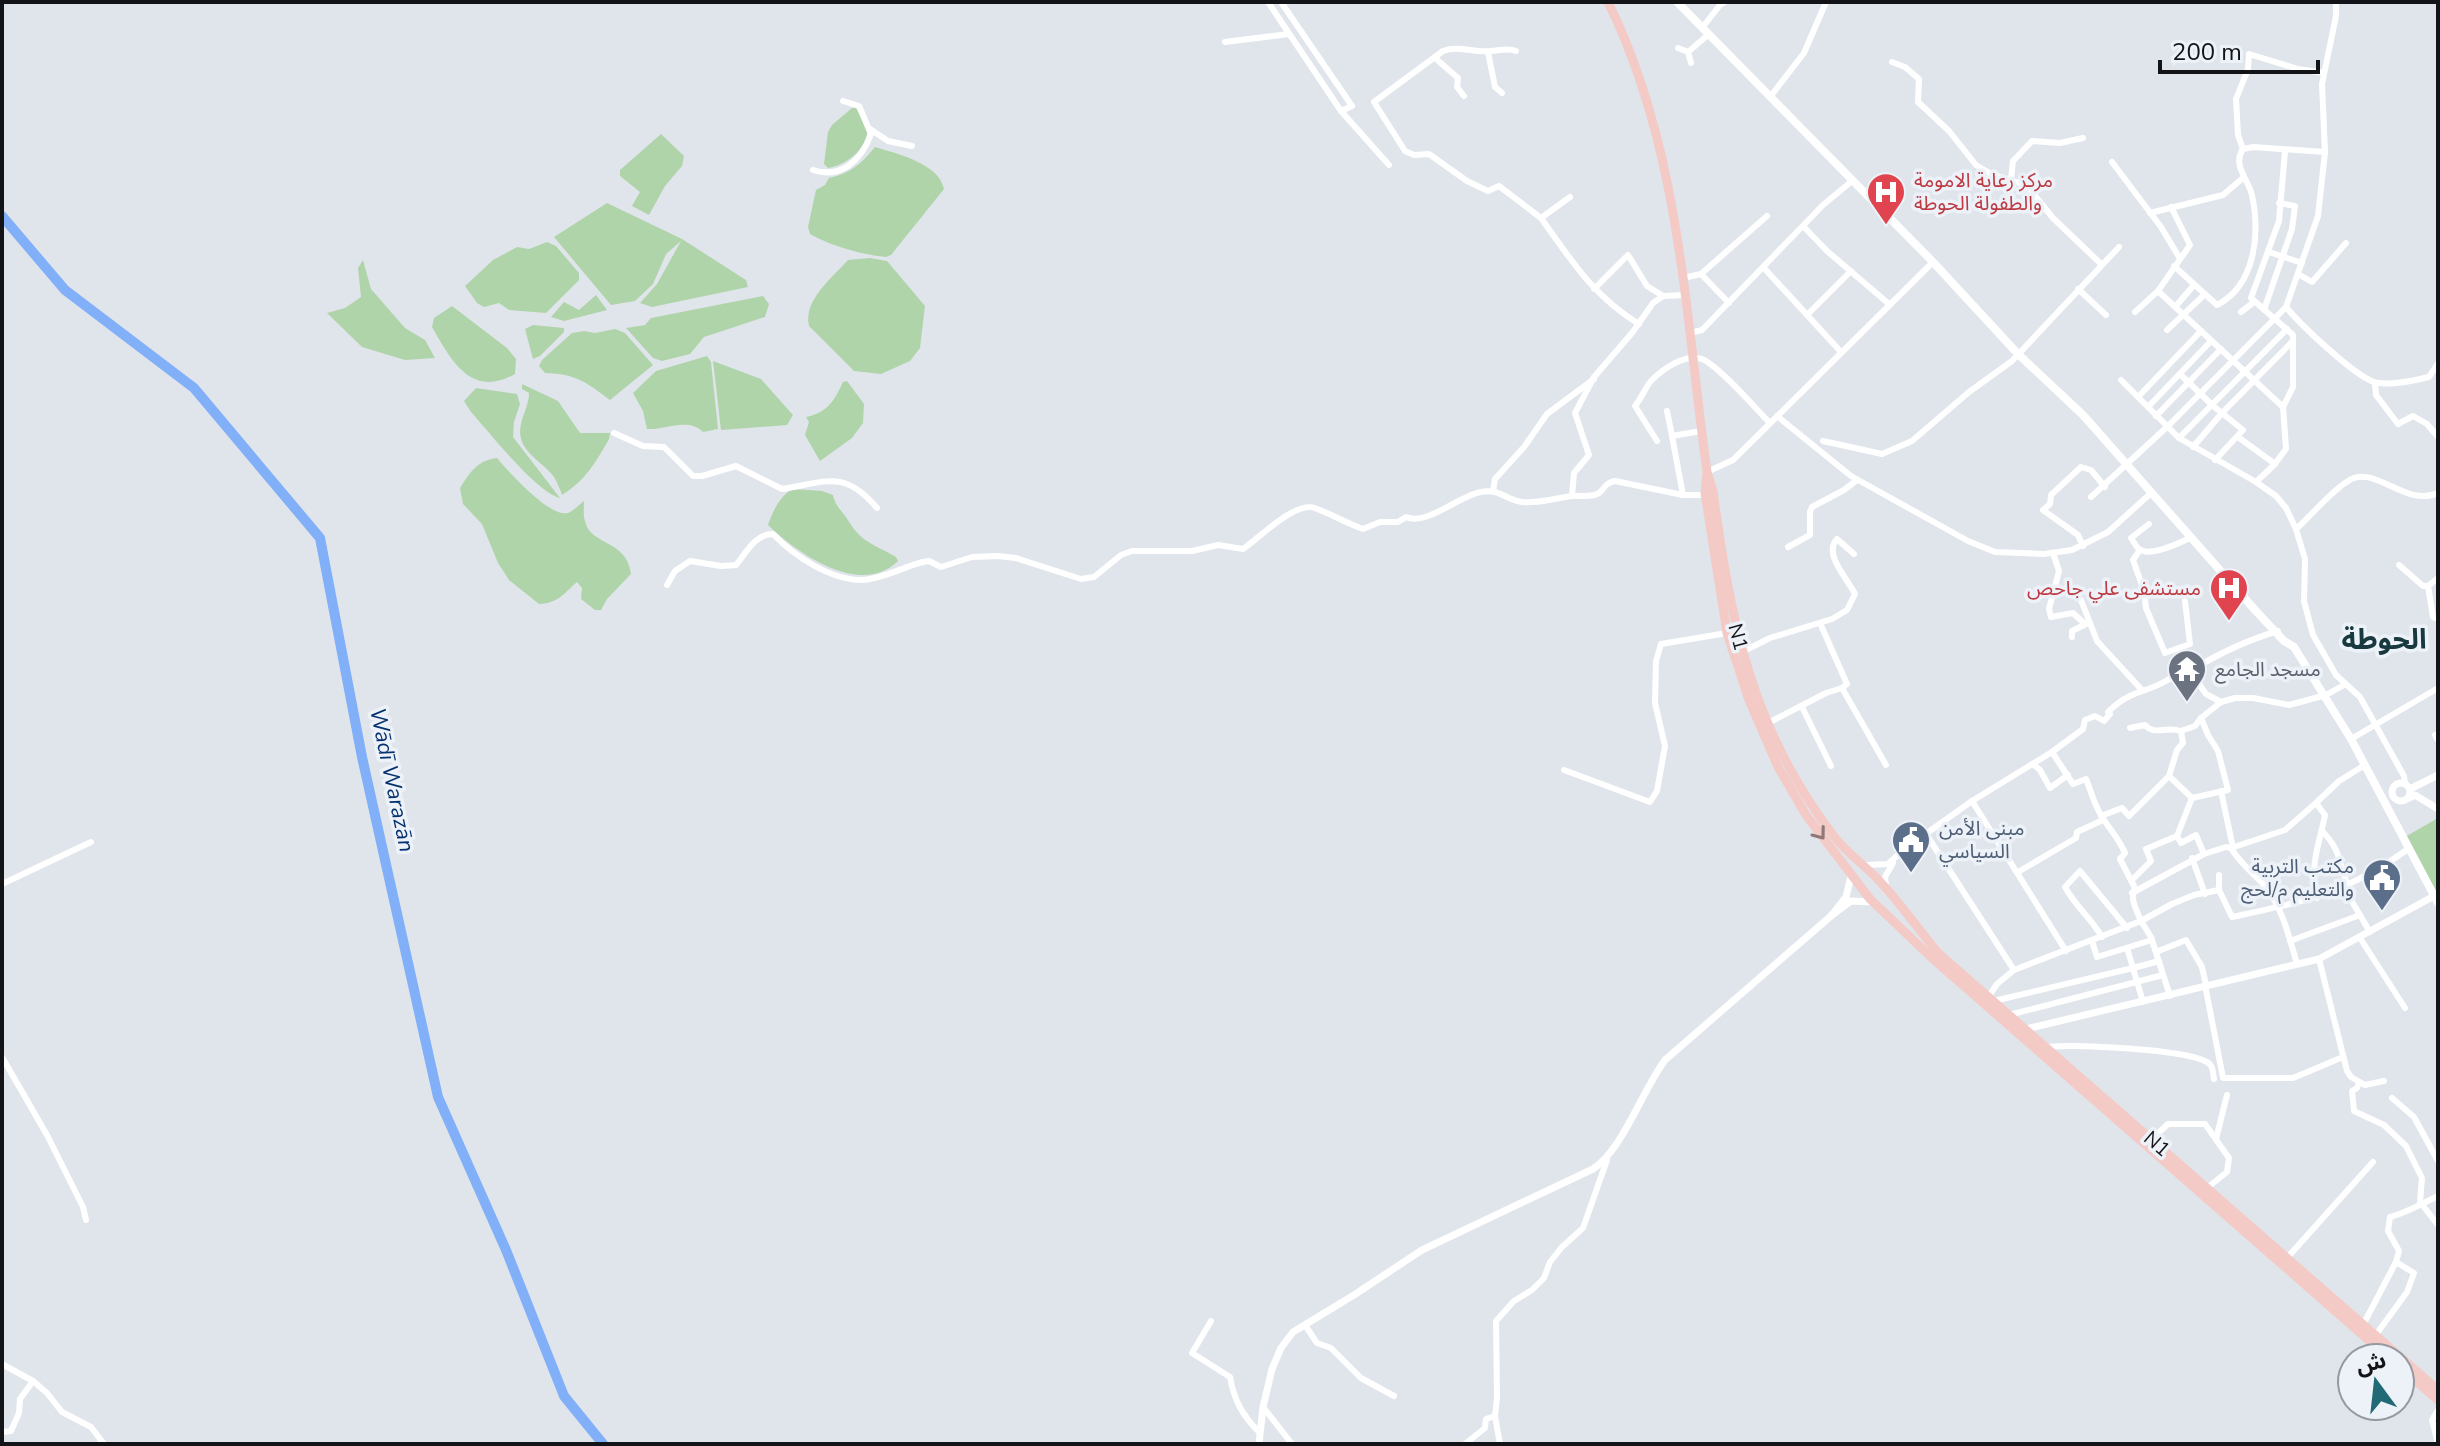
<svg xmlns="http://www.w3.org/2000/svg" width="2440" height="1446" viewBox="0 0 2440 1446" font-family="'Nunito Sans','Noto Sans Arabic',sans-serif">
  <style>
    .green { fill: #b0d4a9 }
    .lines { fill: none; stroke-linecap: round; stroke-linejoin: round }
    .river { stroke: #81aff8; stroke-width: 10 }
    .minor { stroke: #fff; stroke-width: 6 }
    .tertiary { stroke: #fff; stroke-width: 7 }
    .secondary { stroke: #fff; stroke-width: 8 }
    .trunk { stroke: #f4cac6; stroke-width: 9 }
    .oneway { stroke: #8f7877 }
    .labels { text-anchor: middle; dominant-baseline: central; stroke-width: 7; stroke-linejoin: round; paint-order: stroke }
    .health-label { font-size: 20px; fill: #be3a42; stroke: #edf2f9; text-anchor: start }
    .street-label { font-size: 20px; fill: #131417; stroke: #edf2f9 }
    .worship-label { font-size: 20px; fill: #5b616d; stroke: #edf2f9; text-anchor: start }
    .service-label { font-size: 20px; fill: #4e5e75; stroke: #edf2f9; text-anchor: start }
    .water-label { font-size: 22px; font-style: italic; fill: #06316f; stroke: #edf2f9 }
    .district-label { font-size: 28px; font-weight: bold; fill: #18393f; stroke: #edf2f9 }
  </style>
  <rect width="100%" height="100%" fill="#e0e5ec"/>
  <g class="green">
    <path d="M852 108H856C859 114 867 124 867 131 868 149 844 166 828 168L824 164 828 132 832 125Z"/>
    <path d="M661 134 684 156 682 166 665 186 649 215 632 206 640 192 620 176V170Z"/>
    <path d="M875 147C897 154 939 163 944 189L891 255 886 257C859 254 834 247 810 234L808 227 816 190 825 185 829 178C851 173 861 164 875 147Z"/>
    <path d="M607 203 682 239 746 280 748 287 652 307 640 303 657 284 681 241 666 254 653 284 635 301 611 305 554 237Z"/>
    <path d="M547 242 556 246 579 273V280L546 313 509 310 499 303 484 307 477 303 465 286 493 260 517 247 529 249Z"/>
    <path d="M870 258 887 261 925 306 920 348 910 361 881 374 854 371 809 326C803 300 832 278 848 260Z"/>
    <path d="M363 260 371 289 405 328 425 340 435 358 405 360 362 347 327 313 345 308 361 297 358 268Z"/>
    <path d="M596 295 607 310 564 321 551 317 564 302 579 310Z"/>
    <path d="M763 296 769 304 765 317 704 337 690 354 662 361 653 358 626 328 645 325 651 318Z"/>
    <path d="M452 306 507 348 516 359 515 374C471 399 451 360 432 327L434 318Z"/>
    <path d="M533 325 564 328V332L540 356 533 359 525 329Z"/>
    <path d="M615 329 625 333 653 365 610 400C586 382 576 374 545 373L539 366 542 360 572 333 584 331 595 333Z"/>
    <path d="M707 356 711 362 718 429 703 432C688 417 666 430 647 429L643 411 633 393 656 371Z"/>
    <path d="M713 361 761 379 793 415 787 425 721 430Z"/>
    <path d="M847 381 864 404 863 423 852 438 820 461 805 435 809 422 806 417C827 413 835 400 843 382Z"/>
    <path d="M522 384 558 401 580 433H610L609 439C596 462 585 481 562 495 560 489 557 482 554 477 545 464 524 454 521 438 517 423 529 408 529 393L522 389Z"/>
    <path d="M476 388 517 394 520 404 514 422 513 437 560 498C536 492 490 433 471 412L464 401Z"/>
    <path d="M497 458C508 471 550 518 568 513 573 511 580 504 584 501 584 507 583 515 585 521 590 546 627 539 631 574L607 599 601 610H595L581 599 582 588 577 582C563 594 559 603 539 604L509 580 498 563 482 524 463 504 460 488C470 472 478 460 497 458Z"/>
    <path d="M793 489 822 491 833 495C835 505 840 509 846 517 861 543 872 543 896 557L898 561C860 598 797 553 768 525 772 513 780 495 793 489Z"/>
    <path d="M2438 818V896L2405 837Z"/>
  </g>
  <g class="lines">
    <path class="river" d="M2 216 65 290 194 388 320 538 362 757 438 1097 506 1250 564 1396 603 1444"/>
    <g class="minor">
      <path d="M1268 2 1341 111 1389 165"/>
      <path d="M1281 2 1352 106 1341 111"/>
      <path d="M1702 28 1720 5 1725 2"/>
      <path d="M1225 42 1289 34"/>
      <path d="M1678 48 1688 52 1709 34"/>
      <path d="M1516 51C1507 47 1500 51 1490 51 1473 53 1459 45 1443 51L1374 102 1405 151 1414 155 1429 154 1467 181 1488 191 1499 186 1541 218"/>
      <path d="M1488 52 1495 87 1502 93"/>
      <path d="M1688 52 1691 63"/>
      <path d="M1435 58 1458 78 1457 87 1464 96"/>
      <path d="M1892 62 1905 67 1919 79 1918 102 1949 131 1976 165 1991 174 2026 185 2053 218 2101 264"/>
      <path d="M1770 97 1804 53 1826 2"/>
      <path d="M870 129 888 141 912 146"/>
      <path d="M2243 149 2238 135 2236 99 2248 69 2249 54 2298 69 2324 73"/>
      <path d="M2112 162 2161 227 2179 257"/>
      <path d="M813 170C841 179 861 161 871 134L859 106 843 101"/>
      <path d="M2011 179 2013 161 2032 141 2060 143 2083 138"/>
      <path d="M1570 197 1541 218C1571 260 1594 297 1639 324"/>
      <path d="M2150 213 2223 195 2244 177"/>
      <path d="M1804 227 1827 251 1889 304"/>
      <path d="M2269 252 2302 263"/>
      <path d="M2174 266 2217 305C2256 285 2260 233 2252 195 2248 179 2232 165 2243 149L2253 147 2325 152"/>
      <path d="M1764 268 1841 352"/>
      <path d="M1701 274 1729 303"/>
      <path d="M2298 274 2312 282 2346 243"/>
      <path d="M1683 278 1701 274 1767 216"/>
      <path d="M1594 289 1628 255 1647 286 1663 296"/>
      <path d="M2078 289 2106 315"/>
      <path d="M2158 291 2283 407"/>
      <path d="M1685 295 1663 296 1653 303 1632 333 1594 377 1575 413 1589 455 1574 473 1572 496C1580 495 1592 498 1599 493 1606 487 1605 483 1615 481L1683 495H1705"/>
      <path d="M2175 307 2194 285"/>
      <path d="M2286 307C2300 324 2359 381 2378 383 2395 385 2413 381 2429 377L2438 363"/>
      <path d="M2264 310 2292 229 2295 206 2279 203"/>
      <path d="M2135 312 2158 291 2190 245 2171 207"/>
      <path d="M2241 312 2254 302"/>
      <path d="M1807 315 1851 271"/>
      <path d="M2167 330 2204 295"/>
      <path d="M1690 333 1702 330 1823 205 1852 181"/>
      <path d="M2180 374 2212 405 2243 430 2215 460"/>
      <path d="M2121 380 2179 438 2256 482 2276 496 2286 508 2296 529 2305 559 2304 601 2313 635 2336 675 2360 697 2404 776 2405 784"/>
      <path d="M2375 383 2376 395 2398 424 2413 416 2427 424 2438 437"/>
      <path d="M2138 397 2201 331"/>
      <path d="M2148 407 2211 341"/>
      <path d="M1667 411 1672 436 1701 431"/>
      <path d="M1777 416 1851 476 1968 541 1995 552 2044 554 2072 550 2108 532 2150 494"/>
      <path d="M2156 416 2221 349"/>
      <path d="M614 433 643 446 664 447 693 476H702L736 466 782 489C826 482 844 469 877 508"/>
      <path d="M1672 436 1683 495"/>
      <path d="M2238 437 2275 464"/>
      <path d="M2179 438 2287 329"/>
      <path d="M1657 441 1635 406C1642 398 1645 387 1652 380 1663 369 1685 353 1702 359 1718 365 1756 409 1770 423"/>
      <path d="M1823 441 1882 454 1912 441 1969 392 2012 361 2119 247"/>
      <path d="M2193 447 2222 413 2292 342"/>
      <path d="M1707 472 1733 460 1933 262"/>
      <path d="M2256 482 2274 465 2286 449 2283 407 2293 387V335L2251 298 2279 221 2285 151"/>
      <path d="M1493 491 1495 479 1524 447 1547 414 1594 379"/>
      <path d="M2091 497 2168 426 2286 307 2318 216 2325 152 2322 84 2336 16V2"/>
      <path d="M2149 524 2131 538C2134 542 2136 547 2139 549 2150 558 2181 542 2192 537"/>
      <path d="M2296 529C2313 514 2329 493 2348 481 2374 463 2405 508 2438 493"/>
      <path d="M2083 546 2078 535 2043 510 2050 504 2051 495 2081 467 2091 470 2105 487"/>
      <path d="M1788 547 1810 535V512L1812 507 1844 490 1857 480"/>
      <path d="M2140 550 2133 560 2144 591 2146 608 2165 653 2190 644 2185 601"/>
      <path d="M2053 553 2059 571 2049 609 2051 617 2073 613 2085 624"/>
      <path d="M2399 565 2423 586H2428"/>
      <path d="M2438 578 2428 586 2433 617 2438 619"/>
      <path d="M667 585 675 571 690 561 721 566 736 565C746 553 755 534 773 534 794 556 830 580 862 580 882 579 903 567 923 562L929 561 941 567 972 557 998 556 1016 558 1081 579 1094 577 1121 555 1132 551H1192L1218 545 1243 549C1259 538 1295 501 1315 508 1331 514 1346 523 1363 529L1380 522H1398L1406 517C1427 526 1458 496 1481 492 1500 488 1505 500 1522 502 1538 504 1556 498 1572 496"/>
      <path d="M2081 600 2097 641 2141 689"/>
      <path d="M1820 623 1847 684 1842 688 1886 765"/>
      <path d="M2072 637V631L2086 624"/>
      <path d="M1742 652 1770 638 1832 619 1847 610 1855 594C1847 578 1823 554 1837 539L1854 554"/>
      <path d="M2190 671C2218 654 2247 640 2278 631"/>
      <path d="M1802 707 1831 766"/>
      <path d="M1768 723 1826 693 1842 688"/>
      <path d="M2130 728 2145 725C2155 736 2165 726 2181 731"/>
      <path d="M2435 735 2438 740"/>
      <path d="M2351 739 2438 688"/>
      <path d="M2052 752 2073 784 2086 779C2091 791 2094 804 2101 815 2109 829 2118 837 2125 853L2120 859 2135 888C2129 899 2137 910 2141 921L2172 904 2194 895 2219 890 2232 917C2306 901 2345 894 2408 849"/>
      <path d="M2033 764 2040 770 2050 788 2068 775"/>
      <path d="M1564 770 1650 802 1657 791 1665 746 1655 703 1656 661 1661 644 1727 633"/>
      <path d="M2169 776 2177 750 2183 743 2181 731 2195 726 2201 718"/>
      <path d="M2221 791 2233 848"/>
      <path d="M1972 801 2066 951"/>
      <path d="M2101 816 2122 808 2129 816 2169 776 2192 798"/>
      <path d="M2322 831C2342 851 2338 863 2348 886"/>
      <path d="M1926 834 2014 970"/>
      <path d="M2231 848 2285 830 2316 803"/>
      <path d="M2204 854 2226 847 2231 848C2240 864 2254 873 2265 886 2283 909 2289 937 2297 964"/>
      <path d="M2192 858 2205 894"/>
      <path d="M1866 865 1888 864 1903 850 1972 801 2052 752 2083 729 2085 720 2095 716 2104 721 2110 714 2108 712C2130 690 2143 694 2166 681 2175 676 2180 670 2190 671L2206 694 2221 702 2235 698H2253L2289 705 2326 695 2344 685"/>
      <path d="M2018 872 2076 838 2077 832 2103 820"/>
      <path d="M2132 880 2151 861 2146 849 2177 836"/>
      <path d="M2 884 91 842"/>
      <path d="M1886 885 1885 877 1893 863"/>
      <path d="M2344 888 2370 932"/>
      <path d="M2219 890V875"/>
      <path d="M2132 893 2204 854 2196 835 2181 843 2177 836 2192 798 2228 790 2218 751 2208 735 2201 718 2221 702"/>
      <path d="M2317 898C2309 865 2319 846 2325 815L2316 803 2339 781 2365 765"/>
      <path d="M2102 937C2091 918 2076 907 2065 887L2080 871 2127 928"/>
      <path d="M2360 938 2405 1008"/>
      <path d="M2092 941 2097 957 2152 940"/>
      <path d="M2290 941 2360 915"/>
      <path d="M2127 948 2133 968 2159 961"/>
      <path d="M2156 952 2186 940 2202 967 2206 985"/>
      <path d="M2319 959 2347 1071 2351 1077 2365 1085 2384 1081"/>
      <path d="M2205 985 2223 1078H2293L2343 1057"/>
      <path d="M1989 996 1997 984 2014 970 2141 921 2151 937 2170 996"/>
      <path d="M1994 1001 2133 968 2143 1002"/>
      <path d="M2009 1015 2163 975"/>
      <path d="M2048 1047C2076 1044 2183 1049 2207 1062 2213 1065 2213 1072 2214 1079"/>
      <path d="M2 1057 47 1135 83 1207 86 1220"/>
      <path d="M2359 1083 2357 1088 2352 1091 2354 1111 2384 1125 2406 1146 2422 1178 2420 1202 2438 1225"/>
      <path d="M2392 1098 2414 1117 2438 1161"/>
      <path d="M2216 1139 2227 1095"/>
      <path d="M2151 1140 2168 1124H2205L2229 1158 2227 1172 2207 1188"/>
      <path d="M2287 1258 2373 1162"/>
      <path d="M1211 1321 1192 1353 1230 1377C1234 1400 1242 1415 1259 1432"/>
      <path d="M1305 1325 1317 1343 1331 1348 1361 1378 1394 1396"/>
      <path d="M2363 1325 2396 1262 2399 1251 2388 1231 2390 1217C2406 1213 2423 1203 2438 1196"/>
      <path d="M2375 1336 2407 1292 2414 1273 2396 1262"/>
      <path d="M2 1364 33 1381 47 1393 62 1412 91 1427 104 1444"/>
      <path d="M1263 1407 1292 1444"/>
      <path d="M2438 1410 2432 1420 2438 1443"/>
      <path d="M2 1432 11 1431 19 1413 20 1399 33 1381"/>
      <path d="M1465 1444 1485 1428 1486 1419 1495 1416"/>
      <path d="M1500 1444 1495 1416 1497 1398 1496 1321 1514 1301 1532 1290 1544 1278 1550 1262 1562 1247 1583 1228 1607 1160"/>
    </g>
    <g class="tertiary">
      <circle cx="2401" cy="792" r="9"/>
      <path d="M2410 789 2438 775"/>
      <path d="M2409 798 2415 795 2438 809"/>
      <path d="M1851 876 1846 897 1831 916 1851 901 1872 902"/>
      <path d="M2026 1029 2319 959 2434 896"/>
      <path d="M1259 1444 1263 1407 1272 1369 1281 1348 1293 1332 1354 1295 1422 1250 1593 1169C1623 1149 1642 1091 1665 1060L1831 916"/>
    </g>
    <path class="secondary" d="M1677 2 1933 262 2018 354 2083 415 2255 610 2284 641 2294 647 2351 739 2438 903"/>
    <g class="trunk">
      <path d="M1608 2C1680 148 1685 313 1707 472L1705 493 1727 633 1749 700 1778 767 1806 815 1870 899 1932 958 2389 1358"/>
      <path d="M1708 475 1713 491C1731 624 1752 731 1836 839 1850 856 1870 869 1884 886 1903 907 1920 931 1938 953L2438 1390"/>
      <path d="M2400 1367 2438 1400"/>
    </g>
  </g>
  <defs><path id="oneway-chevron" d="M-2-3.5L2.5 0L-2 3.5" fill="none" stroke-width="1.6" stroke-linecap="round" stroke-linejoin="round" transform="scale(2)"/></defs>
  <use class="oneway" href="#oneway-chevron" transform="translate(1820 834) rotate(53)"/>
  <defs>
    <symbol id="hospital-pin" viewBox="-11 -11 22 30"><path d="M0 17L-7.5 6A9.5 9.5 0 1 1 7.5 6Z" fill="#e0444e" stroke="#edf2f9"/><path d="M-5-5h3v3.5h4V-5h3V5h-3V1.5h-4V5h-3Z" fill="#fff"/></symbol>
    <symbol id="temple-pin" viewBox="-11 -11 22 30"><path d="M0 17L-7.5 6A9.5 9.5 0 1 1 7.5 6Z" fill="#6b7280" stroke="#edf2f9"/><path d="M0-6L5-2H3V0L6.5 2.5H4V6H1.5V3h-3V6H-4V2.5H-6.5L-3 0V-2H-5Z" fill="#fff"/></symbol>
    <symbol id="civic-pin" viewBox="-11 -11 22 30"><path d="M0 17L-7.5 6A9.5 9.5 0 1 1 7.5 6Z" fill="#5c6f8a" stroke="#edf2f9"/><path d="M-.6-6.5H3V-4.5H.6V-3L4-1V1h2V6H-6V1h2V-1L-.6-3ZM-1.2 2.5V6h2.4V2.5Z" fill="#fff"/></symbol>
  </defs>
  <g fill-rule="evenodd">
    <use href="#hospital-pin" x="1864" y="170" width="44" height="60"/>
    <use href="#hospital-pin" x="2207" y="566" width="44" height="60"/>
    <use href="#temple-pin" x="2165" y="647" width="44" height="60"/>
    <use href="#civic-pin" x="1889" y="818" width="44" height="60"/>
    <use href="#civic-pin" x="2360" y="856" width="44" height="60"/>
  </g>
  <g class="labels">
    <g class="health-label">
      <text x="1914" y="180">مركز رعاية الامومة<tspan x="1914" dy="23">والطفولة الحوطة</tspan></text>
      <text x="2201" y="588" text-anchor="end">مستشفى علي جاحص</text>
    </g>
    <g class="street-label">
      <text transform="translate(1738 637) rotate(75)">N1</text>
      <text transform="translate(2157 1144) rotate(41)">N1</text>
    </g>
    <g class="worship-label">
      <text x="2215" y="669">مسجد الجامع</text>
    </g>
    <g class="service-label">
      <text x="1939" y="828">مبنى الأمن<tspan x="1939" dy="23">السياسي</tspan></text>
      <text x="2354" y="866" text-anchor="end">مكتب التربية<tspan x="2354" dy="23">والتعليم م/لحج</tspan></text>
    </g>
    <g class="water-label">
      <text transform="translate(392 780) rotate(78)">Wādī Warazān</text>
    </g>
    <g class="district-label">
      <text x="2384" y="640">الحوطة</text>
    </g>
  </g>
  <rect width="2440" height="1446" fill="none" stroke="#131417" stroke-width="8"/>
  <g transform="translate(2376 1382) rotate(345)"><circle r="38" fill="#edf2f9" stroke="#96999f" stroke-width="2"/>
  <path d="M0-6L14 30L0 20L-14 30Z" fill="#206a75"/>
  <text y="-12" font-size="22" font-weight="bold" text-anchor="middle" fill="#131417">ش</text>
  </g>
  <path d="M2160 60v12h158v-12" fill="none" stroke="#131417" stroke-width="4"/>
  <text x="2172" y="60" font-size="24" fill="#131417" stroke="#edf2f9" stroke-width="6" paint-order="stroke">200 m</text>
</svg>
